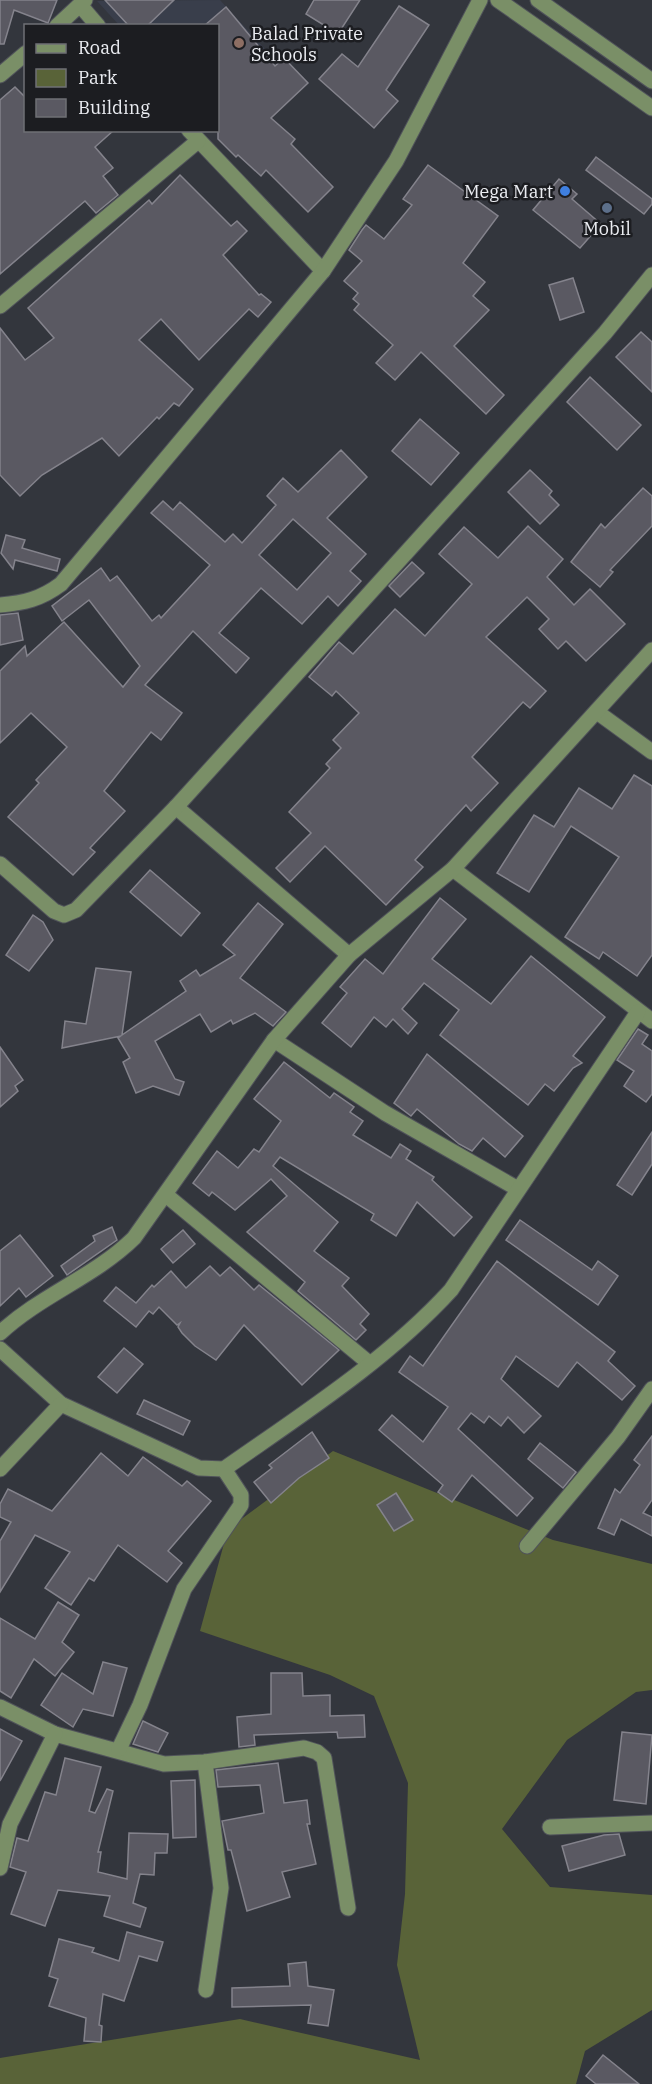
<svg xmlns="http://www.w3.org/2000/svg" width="652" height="2084" viewBox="0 0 652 2084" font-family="'IBM Plex Serif',serif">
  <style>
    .built { fill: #393e4b }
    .green { fill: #596338 }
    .building { fill: #5a5962; stroke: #84838c; stroke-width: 1.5; fill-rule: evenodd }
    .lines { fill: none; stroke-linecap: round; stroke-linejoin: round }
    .minor-casing { stroke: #50535a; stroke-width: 17 }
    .minor { stroke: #7a8f67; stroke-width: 15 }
    .education-dot { fill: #8d6e63; stroke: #1c1d21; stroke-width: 2 }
    .shop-dot { fill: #3f7fe0; stroke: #1c1d21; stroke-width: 2 }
    .service-dot { fill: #5c6f8a; stroke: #1c1d21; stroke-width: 2 }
    .labels { text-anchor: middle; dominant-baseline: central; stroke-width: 5; stroke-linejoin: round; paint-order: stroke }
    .poi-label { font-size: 18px; fill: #ebedf2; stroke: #1c1d21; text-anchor: start }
  </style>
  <rect width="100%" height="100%" fill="#33363d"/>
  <path class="built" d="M220 0 276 61 218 112V26L119 25 97 1Z"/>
  <path class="green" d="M333 1451 553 1540 652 1564V1690L636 1692 567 1740 502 1829 550 1887 652 1895V2010L585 2051 576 2084H0V2058L240 2019 420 2060 397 1965 405 1894 408 1783 374 1696 330 1675 200 1631 228 1529Z"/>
  <g class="building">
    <path d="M0 0H57L48 23 14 10 4 44H0Z"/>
    <path d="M105 0H174L147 26H129Z"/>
    <path d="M314 0H360L338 34 306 14Z"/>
    <path d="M399 6 429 25 386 90 398 101 374 128 319 79 342 54 358 67Z"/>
    <path d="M226 7 275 66 284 58 308 83 271 118 295 139 291 144 333 187 308 212 266 170 261 176 238 155 236 157 218 139V26H204Z"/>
    <path d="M15 87 26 98V130H114L95 147 113 168 103 176 118 195 96 213 85 201 0 274V100Z"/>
    <path d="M596 157 652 199V204L644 214 586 170Z"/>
    <path d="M428 165 498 216 463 263 485 282 473 296 489 310 454 346 504 395 486 414 421 352 395 380 376 363 393 345 354 310 359 304 353 299 358 293 344 281 362 261 349 250 362 230 366 225 384 239 412 205 403 199Z"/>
    <path d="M180 175 231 226 237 221 247 231 223 255 259 295 261 294 271 302 258 317 249 309 199 360 161 319 139 340 193 389 179 406 174 403 159 419 157 417 119 456 102 438 42 475 20 496 0 475V328L25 360 54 338 28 308 149 200 152 204Z"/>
    <path d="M559 179 577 194 572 199 601 224 580 248 533 210Z"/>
    <path d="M573 278 584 312 560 320 549 285Z"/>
    <path d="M641 332 652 342V392L616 357Z"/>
    <path d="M590 377 641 425 617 450 567 402Z"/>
    <path d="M420 419 459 453 431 485 392 451Z"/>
    <path d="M341 450 367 477 327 518 366 554 350 571 361 581 338 606 328 596 302 624 261 588 219 633 249 658 236 673 193 631 145 685 182 713 161 740 151 732 104 791 125 811 90 848 95 852 73 875 8 817 39 783 36 780 67 747 31 713 0 743V671L25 646 27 656 64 622 123 687 140 666 89 600 62 621 52 606 101 568 110 581 117 576 152 621 159 615 161 618 210 565 151 513 163 501 173 510 180 502 225 542 233 534 242 543 276 505 267 496 283 478 298 492ZM293 519 331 553 297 590 259 555Z"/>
    <path d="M530 470 552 491 549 495 559 505 540 524 508 492Z"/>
    <path d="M643 488 652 496V526L610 570 613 572 600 587 571 562 601 524 605 528Z"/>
    <path d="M528 526 563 559 547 577 574 605 590 589 625 624 586 661 566 641 558 649 539 629 549 619 527 597 486 637 546 691 530 708 523 702 472 757 498 783 471 811 466 805 415 860 423 867 386 905 325 846 290 882 276 868 311 833 289 812 330 768 326 764 341 748 333 740 359 713 336 691 332 696 309 677 339 642 353 654 395 609 425 636 472 584 439 554 464 527 498 558Z"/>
    <path d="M6 535 25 540 22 548 60 559 57 571 15 560 13 569 1 553Z"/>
    <path d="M412 562 424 573 400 597 389 586Z"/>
    <path d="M18 613 23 640 0 645V615Z"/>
    <path d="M634 775 652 786V955L637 976 603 952 599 959 565 937 619 857 571 826 529 892 497 873 534 815 554 827 579 788 612 809Z"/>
    <path d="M150 870 200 913 181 936 130 892Z"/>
    <path d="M440 898 466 919 432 959 491 1004 531 956 605 1017 573 1056 582 1063 573 1068 554 1091 545 1084 528 1105 440 1035 459 1010 424 983 402 1009 417 1023 408 1034 393 1019 386 1027 374 1017 351 1047 322 1023 347 993 340 987 365 959 383 974Z"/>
    <path d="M258 903 283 924 240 978 286 1012 273 1026 255 1013 233 1024 231 1020 211 1032 200 1014 155 1041 175 1079 184 1082 179 1095 153 1086 136 1093 123 1062 130 1058 118 1038 121 1036 62 1048 65 1021 86 1024 96 968 131 972 122 1035 186 991 180 981 196 970 200 976 235 955 223 945Z"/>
    <path d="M33 915 43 922 53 940 29 971 6 955Z"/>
    <path d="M638 1029 648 1035 642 1044 652 1051V1094L646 1102 624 1086 634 1071 617 1060Z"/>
    <path d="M0 1047 23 1080 15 1086 18 1091 0 1107Z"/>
    <path d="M427 1054 523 1136 505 1157 483 1138 472 1151 459 1144 417 1109 411 1116 394 1103Z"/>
    <path d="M284 1062 330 1098 334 1093 354 1107 350 1112 363 1121 353 1135 391 1158 400 1144 411 1151 406 1159 434 1177 432 1180 472 1217 454 1236 417 1202 396 1236 371 1220 374 1214 280 1157 273 1166 338 1222 314 1251 349 1278 342 1286 369 1314 360 1324 366 1330 356 1340 298 1291 305 1282 247 1232 287 1196 271 1179 235 1210 212 1192 209 1196 193 1183 217 1151 238 1168 254 1149 259 1152 281 1121 254 1099Z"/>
    <path d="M652 1132V1164L632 1195 617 1185Z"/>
    <path d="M520 1220 592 1270 598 1261 618 1276 598 1305 506 1240Z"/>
    <path d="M112 1227 117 1240 67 1275 61 1266 95 1241 93 1236Z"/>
    <path d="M183 1230 195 1244 173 1263 161 1249Z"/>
    <path d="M20 1235 53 1276 26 1297 19 1288 0 1306V1251Z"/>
    <path d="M497 1261 615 1352 608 1361 635 1386 622 1400 577 1362 558 1387 516 1356 501 1379 541 1416 524 1433 508 1417 501 1426 489 1416 484 1423 471 1413 458 1429 533 1498 517 1516 472 1475 452 1502 438 1492 443 1485 379 1430 392 1415 423 1442 448 1407 399 1372 410 1356 423 1366Z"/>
    <path d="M210 1266 220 1276 230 1267 254 1290 259 1285 339 1350 302 1385 244 1325 216 1360 195 1346 182 1333 178 1327 180 1323 177 1325 159 1307 153 1314 149 1311 136 1327 104 1301 116 1287 136 1303 152 1285 154 1287 171 1271 186 1288Z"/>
    <path d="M124 1348 143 1364 117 1393 98 1377Z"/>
    <path d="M144 1400 190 1421 183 1435 137 1414Z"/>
    <path d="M312 1432 329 1458 299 1478 271 1503 254 1482 272 1468 269 1465Z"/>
    <path d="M652 1436V1500L643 1513 652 1517V1536L621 1519 614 1535 598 1528 615 1489 620 1493 640 1465 634 1460Z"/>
    <path d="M540 1443 576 1472 563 1488 528 1459Z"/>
    <path d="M101 1453 128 1476 143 1457 182 1486 187 1481 211 1501 168 1551 182 1563 167 1582 118 1545 94 1581 89 1578 71 1605 45 1588 70 1552 35 1535 0 1592V1541L11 1522 0 1517V1504L8 1489 52 1511Z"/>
    <path d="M396 1493 413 1520 394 1531 377 1505Z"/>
    <path d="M58 1602 79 1615 62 1642 74 1652 55 1676 34 1659 11 1698 0 1691V1618L35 1639Z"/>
    <path d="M103 1662 127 1668 113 1716 83 1709 73 1727 41 1705 62 1673 93 1694Z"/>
    <path d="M271 1673H302L303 1696 330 1695V1716L364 1715 365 1737 338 1738 337 1732 254 1735 255 1745 239 1747 237 1717 271 1714Z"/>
    <path d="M143 1721 168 1733 158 1752 133 1744Z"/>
    <path d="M0 1729 22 1741 0 1781Z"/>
    <path d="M622 1732 652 1735 646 1804 614 1800Z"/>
    <path d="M65 1758 101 1767 89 1811 95 1813 107 1789 113 1791 98 1852H101L98 1872 127 1879 129 1833 168 1834 167 1853H155L154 1875 140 1874 133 1903 146 1908 140 1927 104 1916 110 1896 58 1890 45 1926 11 1914 26 1872 10 1867 17 1838 28 1841 45 1792 56 1795Z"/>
    <path d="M278 1763 284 1803 307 1800 310 1824H307L316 1864 282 1872 290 1897 247 1911 231 1850H228L222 1821 264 1813 260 1785 218 1787 216 1770Z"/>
    <path d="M195 1780 196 1837 173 1838 171 1781Z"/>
    <path d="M619 1834 625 1855 569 1871 562 1846 604 1835Z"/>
    <path d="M127 1932 163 1942 157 1961 139 1956 124 2001 103 1994 99 2025 102 2026 101 2042 84 2041 86 2018 49 2006 58 1979 49 1976 59 1939 94 1948 92 1952 119 1961Z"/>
    <path d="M306 1962 308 1986 334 1990 328 2026 308 2023 311 2005 232 2007V1988L290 1986 288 1964Z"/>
    <path d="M603 2055 639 2084H596L586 2076Z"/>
  </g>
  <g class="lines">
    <defs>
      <g id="minor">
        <path d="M498 0 652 108"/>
        <path d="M538 0 652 81"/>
        <path d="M80 5 98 26"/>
        <path d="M57 26 85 0"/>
        <path d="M0 75 26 53"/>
        <path d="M189 130 323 271"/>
        <path d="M0 306 198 141"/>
        <path d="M0 605C24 603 41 599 61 584L323 271 396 161 480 0"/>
        <path d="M597 712 652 752"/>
        <path d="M176 807 349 955"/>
        <path d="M0 864 54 911 64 915 76 910 176 807 605 333 652 275"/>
        <path d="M453 869 652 1021"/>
        <path d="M274 1040 385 1113 518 1189"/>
        <path d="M166 1195 369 1363"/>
        <path d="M0 1333C41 1295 94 1277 134 1238L274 1040 349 955 453 869 652 650"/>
        <path d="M0 1349 61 1404 199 1468 224 1469C301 1415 387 1360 451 1290L638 1012"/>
        <path d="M0 1469 61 1404"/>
        <path d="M527 1546 618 1437 652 1389"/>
        <path d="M0 1707 55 1734 164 1764 205 1762 304 1748 317 1752 324 1758 348 1908"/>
        <path d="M119 1749 140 1705 184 1589 241 1505V1495L224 1469"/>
        <path d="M205 1762 221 1888 206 1990"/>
        <path d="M550 1827 652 1823"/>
        <path d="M0 1868 10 1824 55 1734"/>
      </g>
    </defs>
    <use href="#minor" class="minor-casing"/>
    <use href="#minor" class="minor"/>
  </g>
  <circle class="education-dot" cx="239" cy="43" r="6"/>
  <circle class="shop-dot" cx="565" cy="191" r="6"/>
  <circle class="service-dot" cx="607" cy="208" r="6"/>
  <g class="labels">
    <g class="poi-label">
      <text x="251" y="33">Balad Private<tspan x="251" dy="21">Schools</tspan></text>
      <text x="553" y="191" text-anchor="end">Mega Mart</text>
      <text x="607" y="228" text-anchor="middle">Mobil</text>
    </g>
  </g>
  <rect x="24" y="24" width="195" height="108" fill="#1c1d21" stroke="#6f7075" stroke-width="1.5"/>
  <rect x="36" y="44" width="30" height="9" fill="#7a8f67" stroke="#6f7075" stroke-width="1.5"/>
  <text x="78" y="54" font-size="18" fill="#ebedf2">Road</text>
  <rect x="36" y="69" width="30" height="18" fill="#596338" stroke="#6f7075" stroke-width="1.5"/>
  <text x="78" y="84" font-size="18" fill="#ebedf2">Park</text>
  <rect x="36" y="99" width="30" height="18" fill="#5a5962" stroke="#6f7075" stroke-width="1.5"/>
  <text x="78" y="114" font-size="18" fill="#ebedf2">Building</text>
</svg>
